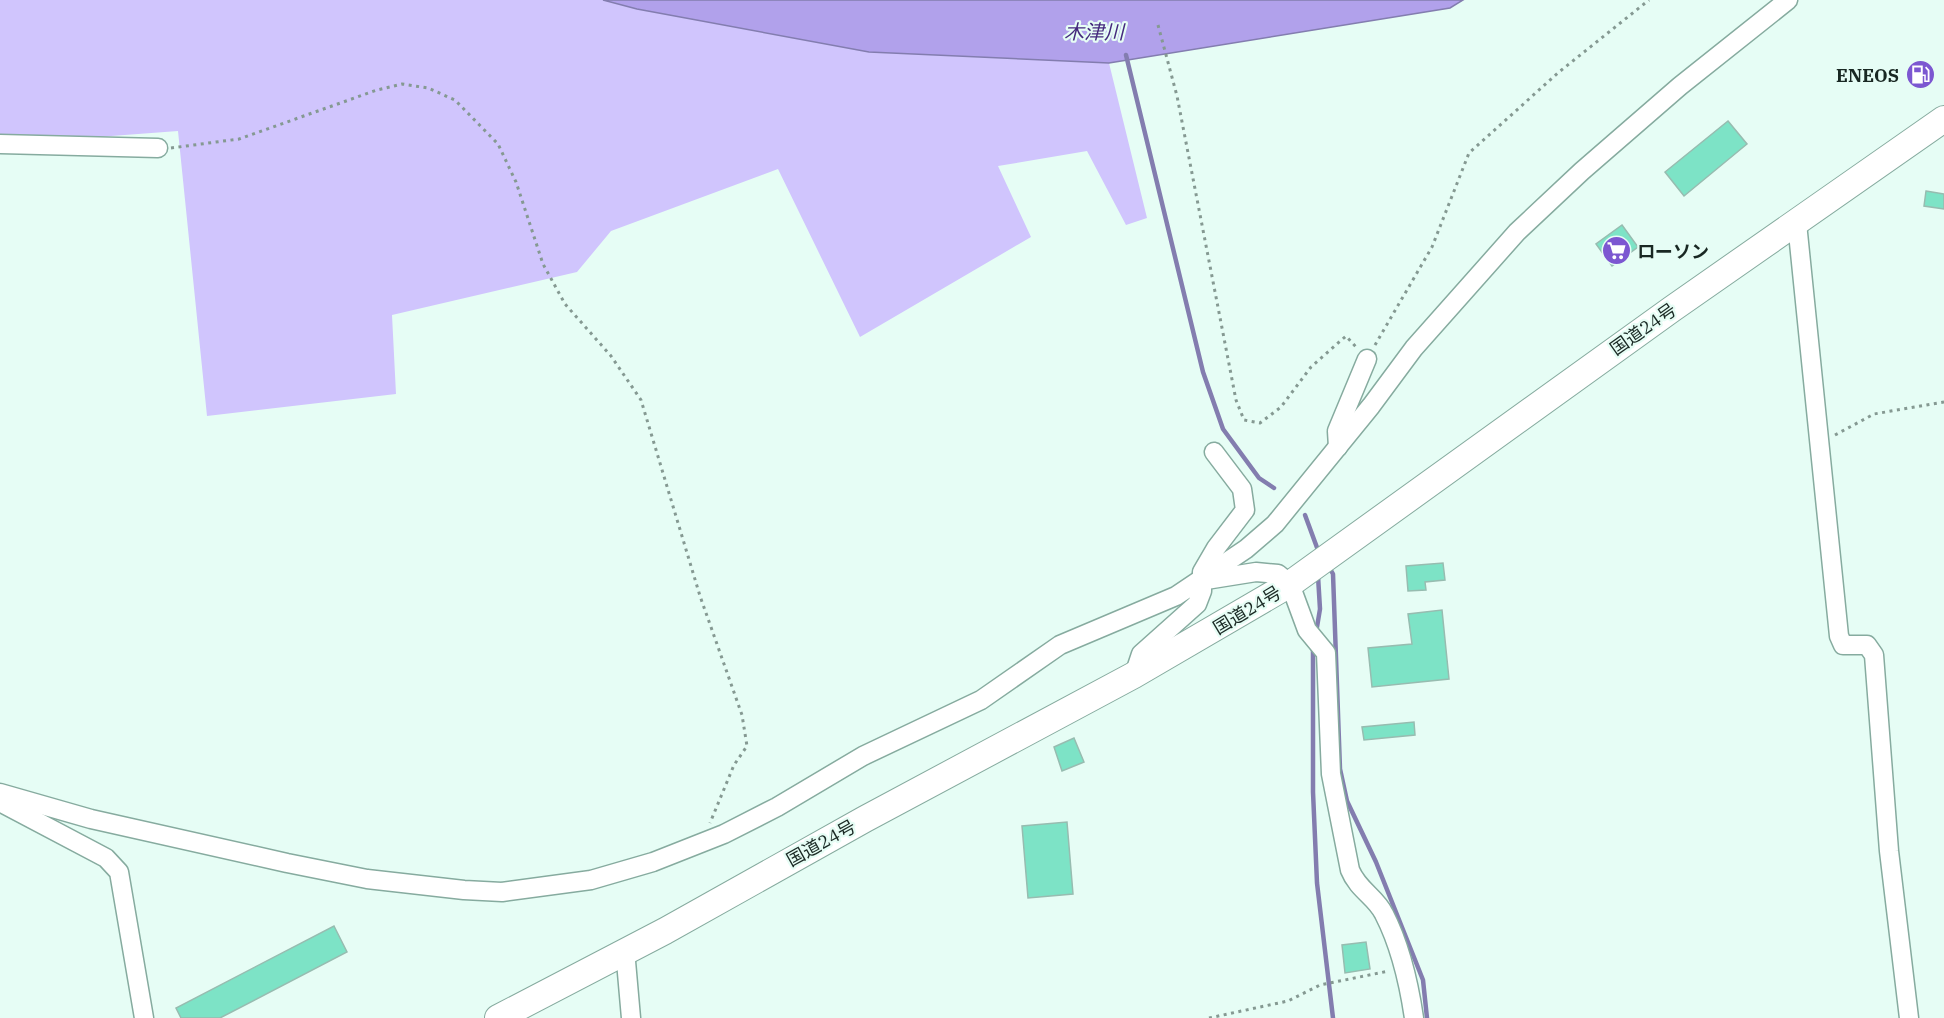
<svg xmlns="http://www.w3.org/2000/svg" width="1944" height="1018" viewBox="0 0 1944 1018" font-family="'IBM Plex Serif','Noto Sans JP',serif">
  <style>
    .green { fill: #d0c5fd }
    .water { fill: #b1a1eb; stroke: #837daf; stroke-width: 1.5 }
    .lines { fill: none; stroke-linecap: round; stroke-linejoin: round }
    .stream { stroke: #837daf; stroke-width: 4.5 }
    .building { fill: #7de3c6; stroke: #97bcb0; stroke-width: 1.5 }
    .minor-casing { stroke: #86ab9f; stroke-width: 21 }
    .highway-casing { stroke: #86ab9f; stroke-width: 28 }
    .path { stroke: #859992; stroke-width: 3; stroke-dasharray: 3 4.5; stroke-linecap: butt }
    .minor { stroke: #fff; stroke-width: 18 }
    .highway { stroke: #fff; stroke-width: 26 }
    .labels { text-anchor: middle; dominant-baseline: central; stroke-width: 4.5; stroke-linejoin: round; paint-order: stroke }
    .poi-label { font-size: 18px; font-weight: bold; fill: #192823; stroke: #e6fdf5; text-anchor: end }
    .street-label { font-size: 18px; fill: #192823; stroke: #e6fdf5 }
    .water-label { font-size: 20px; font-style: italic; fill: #44297d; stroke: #e6fdf5 }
  </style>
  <rect width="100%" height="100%" fill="#e6fdf5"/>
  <path class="green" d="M0 0H603L637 9 869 52 1109 63 1147 218 1126 225 1087 151 998 166 1031 237 860 337 778 169 611 231 577 272 392 315 396 394 207 416 178 131 98 137 0 135Z"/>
  <path class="water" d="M603 0H1463L1450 8 1109 63 869 52 637 9Z"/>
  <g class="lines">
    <g class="stream">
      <path d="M1126 55 1203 372 1223 429 1259 478 1274 488"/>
      <path d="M1305 515 1319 553"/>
      <path d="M1329 567 1333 574 1340 769 1347 801 1376 862 1423 980 1427 1018"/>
      <path d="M1316 633 1320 609 1318 576"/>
      <path d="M1313 647V792L1317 883 1333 1018"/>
    </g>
  </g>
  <g class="building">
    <path d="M1728 121 1747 144 1684 196 1665 172Z"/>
    <path d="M1926 191 1944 194V209L1924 206Z"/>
    <path d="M1622 225 1638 247 1612 266 1596 244Z"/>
    <path d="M1443 563 1445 580 1425 582 1426 590 1408 591 1406 566Z"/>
    <path d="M1442 610 1449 679 1372 687 1368 648 1412 644 1408 614Z"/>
    <path d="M1414 722 1415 735 1364 740 1362 727Z"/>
    <path d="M1074 738 1084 762 1062 771 1054 747Z"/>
    <path d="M1067 822 1073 894 1028 898 1022 826Z"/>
    <path d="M334 926 347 952 220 1018H181L176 1008Z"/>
    <path d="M1366 942 1370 969 1345 973 1342 945Z"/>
  </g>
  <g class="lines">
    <defs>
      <g id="minor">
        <path d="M0 144 158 148"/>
        <path d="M1797 223 1839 636 1843 645H1867L1874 655 1889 851 1909 1018"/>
        <path d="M1338 447 1337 431 1367 359"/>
        <path d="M1206 580 1256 572 1278 574 1290 584 1307 630 1326 653 1331 774 1350 870C1358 890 1376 897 1384 914 1400 945 1409 984 1414 1018"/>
        <path d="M1134 675 1141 654 1197 604 1202 591V572L1216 548 1245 510 1242 489 1214 452"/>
        <path d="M0 793 91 819 287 863 367 879 464 890 502 892 591 880 653 862 724 834 777 807 863 756 981 700 1060 645 1176 596 1246 549 1275 524 1371 406 1414 348 1517 232 1582 171 1680 86 1788 0"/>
        <path d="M0 802 106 858 119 872 144 1018"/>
        <path d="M625 950 631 1018"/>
      </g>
      <path id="highway" d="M498 1018 665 931 865 819 1134 675 1290 584 1672 309 1944 119"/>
    </defs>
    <use href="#minor" class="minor-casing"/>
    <use href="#highway" class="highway-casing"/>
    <g class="path">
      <path d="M1158 25 1177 96 1236 400 1244 420 1260 423 1281 407 1311 367 1346 336 1357 348"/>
      <path d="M171 148 239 139 377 90 402 84 428 88 455 100 498 144 516 182 543 264 565 304 611 356 641 400 700 596 742 715 747 746 734 765 710 823"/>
      <path d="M1375 345 1432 247 1469 153 1559 72 1649 0"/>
      <path d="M1835 435 1874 414 1944 402"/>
      <path d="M1209 1018 1288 1001 1320 985 1389 971"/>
    </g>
    <use href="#minor" class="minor"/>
    <use href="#highway" class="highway"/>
  </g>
  <defs>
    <symbol id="fuel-disc" viewBox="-11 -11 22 22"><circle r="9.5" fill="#7c57d1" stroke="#e6fdf5"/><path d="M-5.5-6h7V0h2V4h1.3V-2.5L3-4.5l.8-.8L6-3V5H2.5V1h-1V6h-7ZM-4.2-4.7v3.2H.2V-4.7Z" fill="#fff"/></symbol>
    <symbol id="supermarket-disc" viewBox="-11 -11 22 22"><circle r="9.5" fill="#7c57d1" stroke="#e6fdf5"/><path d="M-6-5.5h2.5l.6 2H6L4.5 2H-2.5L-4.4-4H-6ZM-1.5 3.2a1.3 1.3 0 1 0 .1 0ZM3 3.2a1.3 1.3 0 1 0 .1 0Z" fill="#fff"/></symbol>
  </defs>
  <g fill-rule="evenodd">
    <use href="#fuel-disc" x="1904" y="58" width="33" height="33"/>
    <use href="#supermarket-disc" x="1600" y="234" width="33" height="33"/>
  </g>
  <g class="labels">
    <g class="poi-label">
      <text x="1899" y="75">ENEOS</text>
      <text x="1637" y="251" text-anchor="start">ローソン</text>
    </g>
    <g class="street-label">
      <text transform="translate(1643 329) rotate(-35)">国道24号</text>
      <text transform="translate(1247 610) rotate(-31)">国道24号</text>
      <text transform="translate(821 843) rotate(-29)">国道24号</text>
    </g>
    <g class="water-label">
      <text x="1094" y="31">木津川</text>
    </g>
  </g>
</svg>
